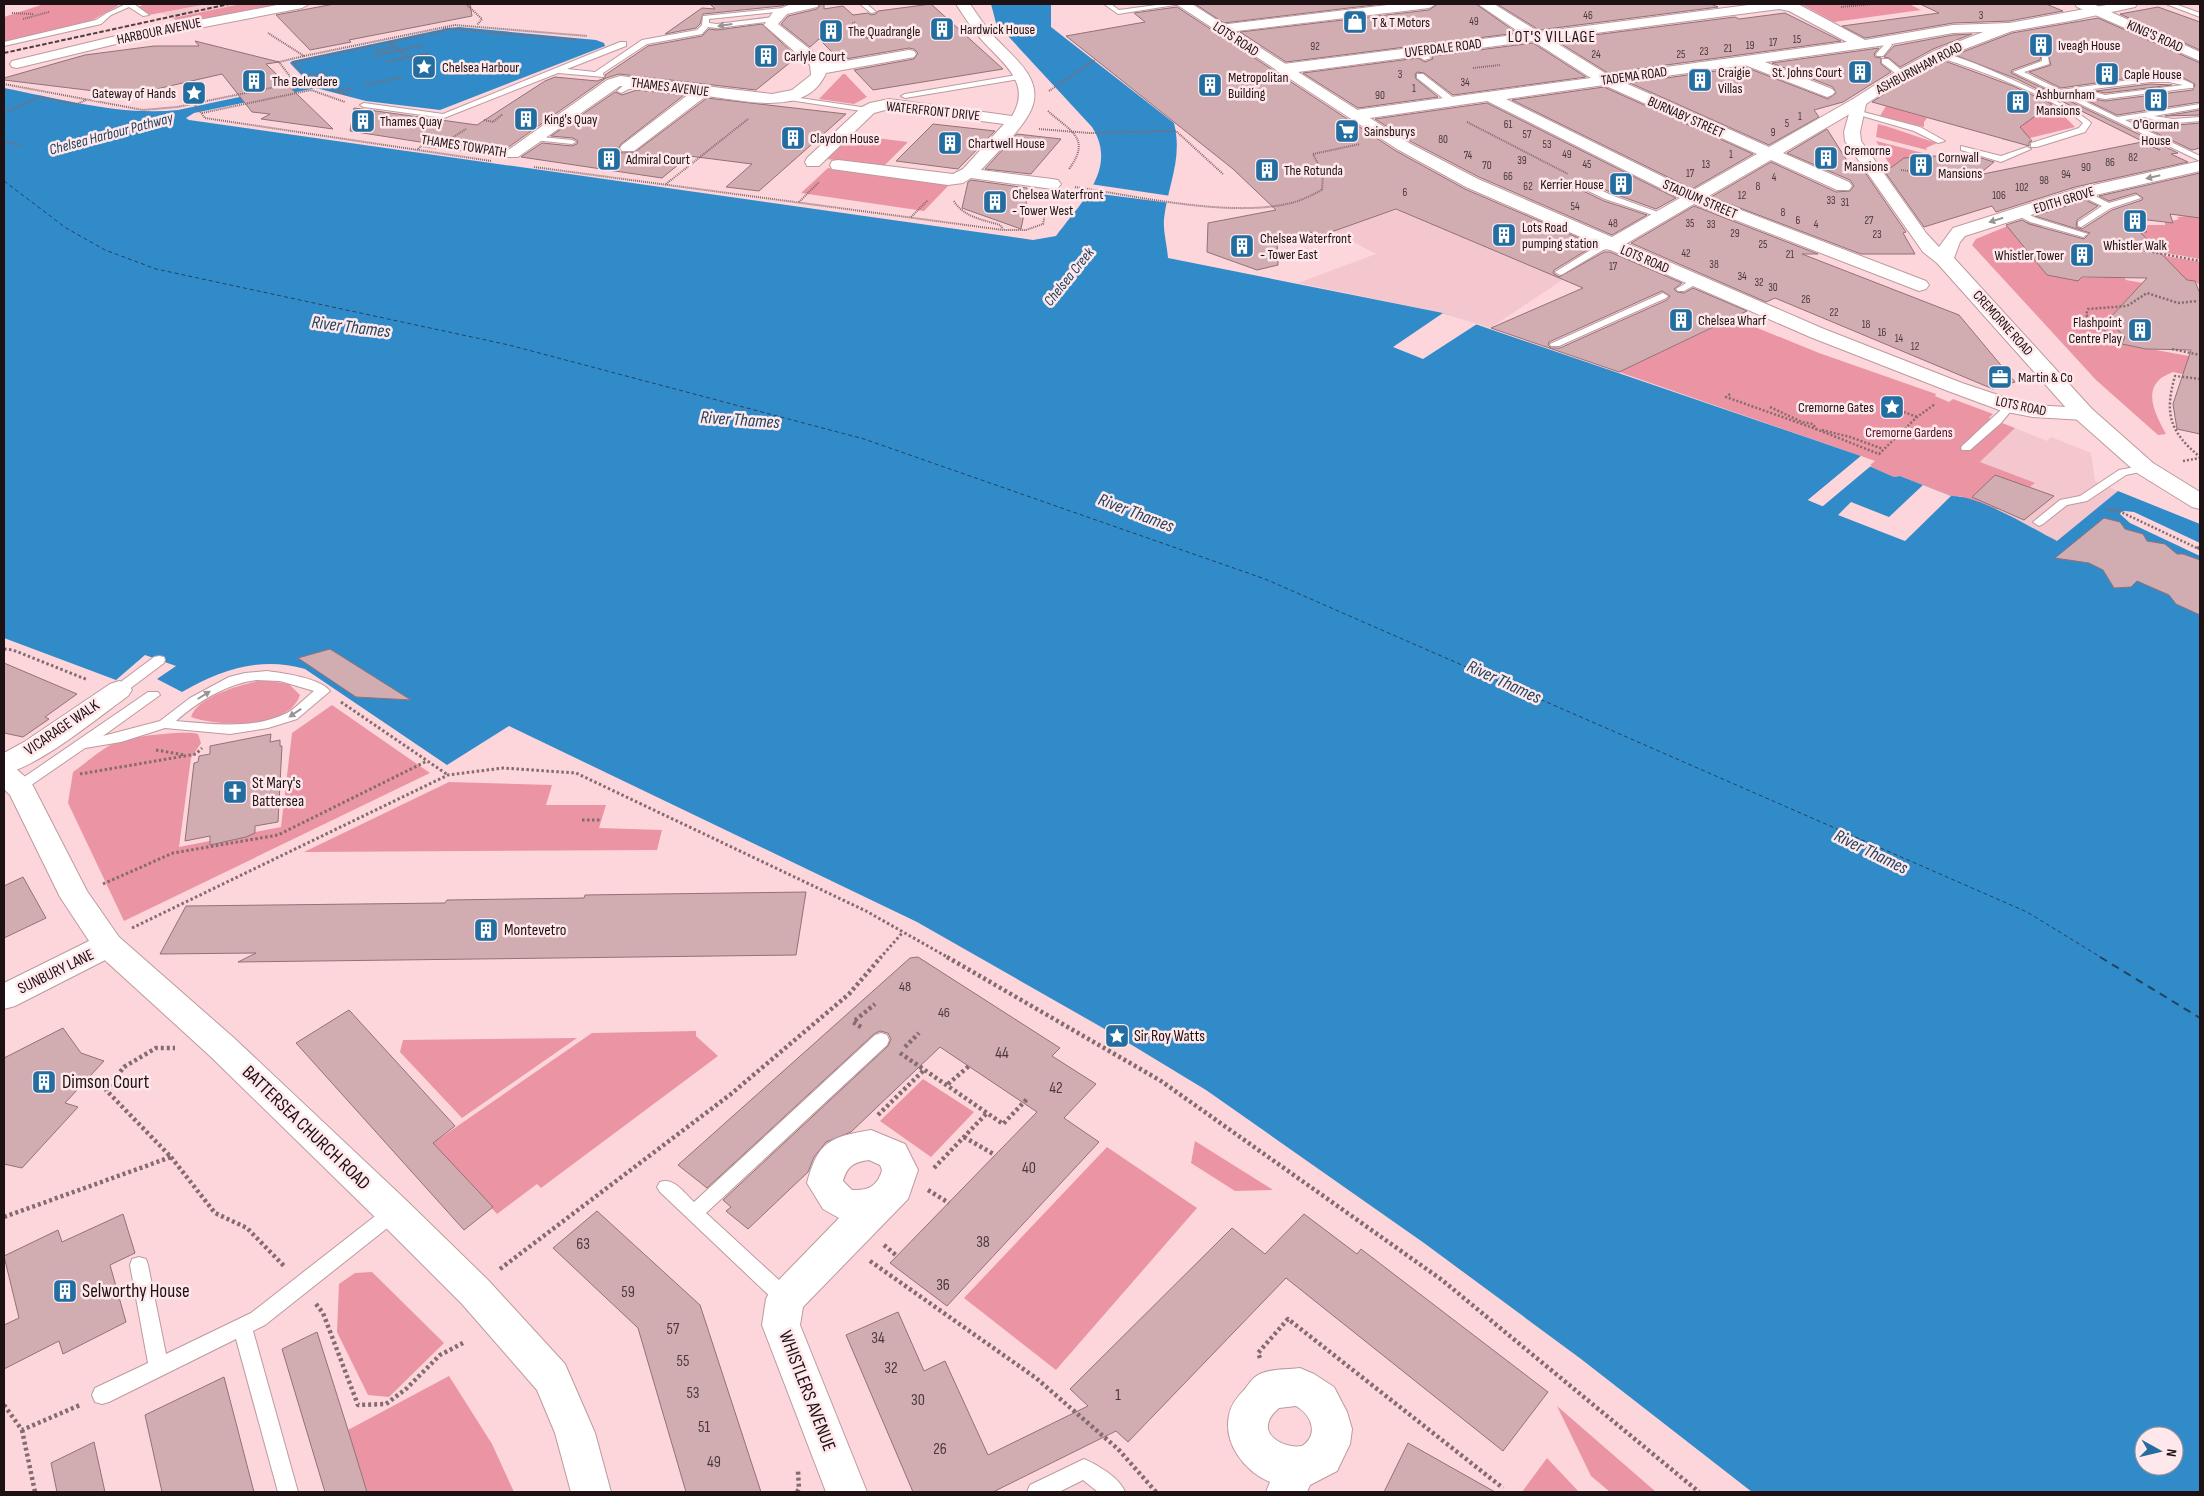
<svg xmlns="http://www.w3.org/2000/svg" width="2204" height="1496" viewBox="0 0 2204 1496" font-family="'Sofia Sans Condensed',sans-serif">
  <style>
    .built { fill: #f4c6cd }
    .green { fill: #eb95a4 }
    .water { fill: #328bc9; fill-rule: evenodd }
    .pier { fill: #fcd6db }
    .lines { fill: none; stroke-linecap: round; stroke-linejoin: round }
    .ferry-far1 { stroke: #20445f; stroke-width: 1; stroke-dasharray: 4 3; stroke-linecap: butt }
    .ferry { stroke: #20445f; stroke-width: 2; stroke-dasharray: 8 6; stroke-linecap: butt }
    .building { fill: #d1adb2; stroke: #937176; fill-rule: evenodd }
    .lane-casing { stroke: #bd9a9f; stroke-width: 2 }
    .street-casing { stroke: #bd9a9f; stroke-width: 2 }
    .secondary-casing { stroke: #bd9a9f; stroke-width: 2 }
    .primary-casing { stroke: #bd9a9f; stroke-width: 2 }
    .highway-casing { stroke: #bd9a9f; stroke-width: 2 }
    .path-far3 { stroke: #846b6e; stroke-width: 2; stroke-dasharray: 1 1; stroke-linecap: butt }
    .path-far2 { stroke: #846b6e; stroke-width: 2.5; stroke-dasharray: 2 2; stroke-linecap: butt }
    .path-far1 { stroke: #846b6e; stroke-width: 3; stroke-dasharray: 2.5 2.5; stroke-linecap: butt }
    .path { stroke: #846b6e; stroke-width: 4.5; stroke-dasharray: 3 3; stroke-linecap: butt }
    .lane { fill: #fff; fill-rule: evenodd }
    .street { fill: #fff; fill-rule: evenodd }
    .secondary { fill: #fff; fill-rule: evenodd }
    .primary { fill: #fff; fill-rule: evenodd }
    .highway { fill: #fff; fill-rule: evenodd }
    .rail { stroke: #503d40; stroke-width: 2; stroke-dasharray: 4.5 2; stroke-linecap: butt }
    .oneway { fill: #9a9495 }
    .labels { text-anchor: middle; dominant-baseline: central; stroke-width: 5; stroke-linejoin: round; paint-order: stroke }
    .far-number-label { font-size: 11px; fill: #4b383b }
    .far-poi-label { font-size: 14px; fill: #1e1113; stroke: #ffe8eb; text-anchor: start }
    .far-street-label { font-size: 14px; fill: #1e1113; stroke: #ffe8eb }
    .far-park-label { font-size: 14px; fill: #501223; stroke: #ffe8eb }
    .number-label { font-size: 14px; fill: #4b383b }
    .far-water-label { font-size: 15px; font-style: italic; fill: #20445f; stroke: #ffe8eb }
    .far-quarter-label { font-size: 16px; letter-spacing: 1px; fill: #1e1113; stroke: #ffe8eb }
    .street-label { font-size: 16px; fill: #1e1113; stroke: #ffe8eb }
    .poi-label { font-size: 16px; fill: #1e1113; stroke: #ffe8eb; text-anchor: start }
    .near-number-label { font-size: 16px; fill: #4b383b }
    .water-label { font-size: 18px; font-style: italic; fill: #20445f; stroke: #ffe8eb }
    .near-poi-label { font-size: 19px; fill: #1e1113; stroke: #ffe8eb; text-anchor: start }
    .near-street-label { font-size: 19px; fill: #1e1113; stroke: #ffe8eb }
  </style>
  <rect width="100%" height="100%" fill="#fcd6db"/>
  <g class="built">
    <path d="M207 4H241L173 18 161 13Z"/>
    <path d="M1463 193 1606 253 1582 267 1490 328 1443 313 1298 283 1376 254 1333 231 1386 213Z"/>
    <path d="M2015 428 2047 441 2051 437 2091 453 2095 481 2118 491 2057 541 1994 509 2034 484 1980 462Z"/>
  </g>
  <g class="green">
    <path d="M44 4H117L118 6 87 23 4 43V17Z"/>
    <path d="M145 4H207L149 15 138 7Z"/>
    <path d="M241 4H286L181 24 173 18Z"/>
    <path d="M1801 4H1909L1921 10 1834 22Z"/>
    <path d="M843 74H845L867 97 854 104 819 99Z"/>
    <path d="M2050 102 2075 127 2014 142 2001 139 2020 127Z"/>
    <path d="M1886 106 1927 118 1924 122V127L1880 116Z"/>
    <path d="M1878 124C1898 129 1917 137 1937 143L1926 148 1927 150 1876 137Z"/>
    <path d="M853 135 908 142 884 166 827 159Z"/>
    <path d="M1876 141 1923 153H1919L1910 159 1904 158 1902 162 1892 169Z"/>
    <path d="M828 168 949 185 924 211 801 193Z"/>
    <path d="M2200 215V259L2128 246 2142 235 2140 232H2146L2144 229 2147 227 2144 225H2165V222L2173 223 2172 221 2179 219 2177 217Z"/>
    <path d="M2028 222 2042 226 2037 231 2014 235 2019 241 2031 248 2047 275 2069 278 2124 277 2126 280 2143 283 2110 318V322L2126 334 2123 344 2200 358V378L2173 372C2169 374 2163 376 2160 379 2143 394 2158 419 2166 434L2158 435 2096 380 1972 245 1976 239 2015 223Z"/>
    <path d="M2124 249 2200 262V285L2194 281 2187 280Z"/>
    <path d="M1733 318 1819 353 1936 394 1935 396 1949 402 1953 399 1993 414 1989 418 2015 428 1980 462 2035 483 2000 509H1994L1960 496H1951L1900 476 1894 477 1869 466 1875 461 1861 456 1619 372Z"/>
    <path d="M264 680 289 684 300 695C288 730 220 727 191 717 197 696 245 683 264 680Z"/>
    <path d="M332 705 430 773 124 921 68 803 73 772C86 763 100 750 114 743 126 737 185 730 198 734L201 743 191 758 179 847 281 827 292 733Z"/>
    <path d="M449 782 552 785 546 805H606L599 828 662 830 657 850 304 852Z"/>
    <path d="M696 1031V1036L718 1056 541 1188 537 1184 497 1214 433 1143 592 1033Z"/>
    <path d="M577 1038 462 1118 400 1052 403 1040Z"/>
    <path d="M923 1079 974 1112 931 1157 880 1121Z"/>
    <path d="M1195 1141 1273 1190 1235 1191 1191 1163Z"/>
    <path d="M1107 1147 1197 1208 1056 1370 964 1298Z"/>
    <path d="M372 1272 444 1343 389 1397 368 1395 337 1332 339 1284 355 1273Z"/>
    <path d="M449 1376 492 1444 514 1492H367L348 1430Z"/>
    <path d="M1557 1406 1656 1492H1610L1591 1476Z"/>
    <path d="M1547 1458 1579 1492H1522Z"/>
  </g>
  <path class="water" d="M991 4H1051V27L1174 123C1183 159 1168 184 1164 219 1163 231 1167 245 1168 258L1443 313 1861 456 1808 500 1822 506 1869 466 1894 477 1900 476 1951 496C1979 495 2031 528 2057 541L2118 491 2200 524V1492H1752L1581 1359 1424 1243 1206 1090 1117 1036 917 922 509 726 447 765 305 669C260 656 221 670 182 692L157 679 176 666 145 655 116 680 4 638V88C61 99 120 116 178 110L301 84 305 82V79L290 63 292 61 448 28 459 27 596 40 604 43 605 46 440 110 366 101 316 88 194 113 186 118 189 120 1033 240 1056 236C1080 203 1119 169 1092 127L996 23ZM2144 1436H2174V1466H2144Z"/>
  <g class="pier">
    <path d="M1090 184 1171 196 1170 203 1085 192Z"/>
    <path d="M1443 313 1477 324 1423 359 1393 347Z"/>
    <path d="M1861 456 1863 457 1812 499 1822 503 1868 465H1872L1823 506 1808 500Z"/>
    <path d="M1923 485 1951 496 1905 541 1838 515 1851 502 1889 517Z"/>
    <path d="M2125 511 2134 512 2200 543V556L2130 523 2120 514 2121 512Z"/>
  </g>
  <g class="lines">
    <path class="ferry-far1" d="M4 181 66 228 105 250 156 269 509 345 864 439 1265 579 2027 912 2102 958"/>
    <path class="ferry" d="M2100 957 2200 1018"/>
  </g>
  <g class="building">
    <path d="M334 4H470L472 16 349 40 351 42 310 50 276 15Z"/>
    <path d="M710 4H787L781 6 703 14 700 24 696 28 665 34 702 8 715 9Z"/>
    <path d="M821 4H824V9L843 6 853 15 868 13 871 15 876 14 878 11 931 4 1003 69 873 90 854 70 914 59 918 53 914 49 909 48 840 60 819 39 810 47 781 24 788 16 817 9Z"/>
    <path d="M1195 4H1382L1224 23Z"/>
    <path d="M1438 4H1476L1517 33 1286 62 1240 32 1429 10Z"/>
    <path d="M1497 4H1711L1718 7 1539 30Z"/>
    <path d="M1920 4H2046L2063 11 2009 21 1953 23 1865 38 1842 26 1939 13Z"/>
    <path d="M1177 7 1396 151 1465 189 1595 245 1554 270 1553 273 1559 277 1604 252H1610L1682 283 1674 289 1677 292 1684 293 1693 288 1747 311 1619 372 1491 328 1583 288 1396 209 1317 237 1311 232 1277 240 1278 265 1257 270 1207 252 1208 223 1276 210 1233 169 1066 36 1145 22 1134 13ZM1662 291 1670 296 1667 300 1560 348H1551L1548 345 1549 342Z"/>
    <path d="M2158 7 2200 22V50L2120 14Z"/>
    <path d="M1785 13 1841 41 1608 73 1555 40 1735 17 1739 19Z"/>
    <path d="M2098 18 2200 63V102L2117 115 2074 94 2085 92 2088 98 2105 101 2193 90 2195 84 2182 77 2150 75 2061 88 2029 72 2051 65 2048 54 2041 55 2040 60 2012 70 2011 73 2178 153 2171 154 2188 162 2075 187 1996 212 1992 206 1924 227 1885 172 1904 158 1968 154 1994 162 1978 175 2142 142 2160 150 2017 79 1955 55 2012 33Z"/>
    <path d="M762 24 797 57 756 90 619 74 606 78 503 151V155L350 131 354 108 477 125 545 81 555 77 597 81 605 78V75L648 46 702 36 709 29 717 30Z"/>
    <path d="M1972 34 1933 49 1900 67 1889 58 1884 57 1894 46 1953 35Z"/>
    <path d="M195 41 279 62 266 64 333 129 261 119 270 114 252 112 222 74 117 98 111 93 4 80V78L85 55 154 46H199Z"/>
    <path d="M1533 43 1586 77 1453 95 1424 73 1417 72 1415 74 1416 79 1438 97 1358 108 1303 73 1418 58 1425 62 1433 59 1432 56Z"/>
    <path d="M1879 48 1874 54 1875 57 1881 58V64L1891 72 1843 102 1814 110 1819 117 1769 145 1630 83 1745 67 1828 99 1836 93 1833 87 1772 63Z"/>
    <path d="M1942 60 2013 86 2052 104 2020 127 2032 141 2029 142V146L1872 102 1908 79Z"/>
    <path d="M2150 84 2172 85 2105 93 2096 91Z"/>
    <path d="M1604 87 1753 154 1692 189 1512 100Z"/>
    <path d="M637 90 684 95 621 144 618 149 622 153 635 152 707 98 846 114 759 191 726 187 752 164 689 156 662 178 521 157 542 143 572 146 577 144 578 141 573 138 551 136 615 92 622 95Z"/>
    <path d="M1487 103 1676 198 1656 209 1612 193 1587 181 1579 182V189L1604 201 1647 215 1612 235 1479 177 1410 141 1375 119Z"/>
    <path d="M2200 110V115L2165 116Z"/>
    <path d="M2145 119 2167 126 2200 123V148L2192 150 2131 121Z"/>
    <path d="M933 124 995 131 958 169 896 161Z"/>
    <path d="M1827 129 1851 167 1864 171 1906 232 1903 233 1915 254H1861L1711 197 1771 162 1836 192 1850 191 1854 186 1850 180 1787 153Z"/>
    <path d="M1017 134 1061 139 1031 174 985 169Z"/>
    <path d="M2200 173V218L2170 214 2173 223 2131 218 2147 232H2140L2187 280 2195 281 2200 294V434L2177 429 2173 404 2191 350 2146 349 2122 344 2125 337 2108 320 2147 278 2082 277 2078 281 2047 275 2006 225 2022 220 2029 224 2084 239 2090 233 2035 216 2085 200 2098 206 2077 220 2076 227 2082 229 2112 210 2142 200 2143 198 2136 193 2109 201 2099 196Z"/>
    <path d="M971 180 1027 188V199L1021 229 962 208 968 182Z"/>
    <path d="M1694 206 1818 254H1802L1959 315 2015 382 1993 389 1775 298 1766 302 1631 243Z"/>
    <path d="M1995 475 2054 496 2024 520 1972 497Z"/>
    <path d="M2104 518 2120 522 2125 529 2143 534 2147 541 2165 544 2177 554H2183L2200 560V615L2176 604 2169 595 2137 581 2131 587 2114 588 2103 570 2089 563 2055 558Z"/>
    <path d="M330 649 411 700 356 697 298 658Z"/>
    <path d="M4 663 77 694 45 717 49 719 23 737 4 733Z"/>
    <path d="M271 734 270 742 280 740V746H282L278 822 255 826V833L246 837 210 845V836L185 841 194 763 198 762 199 756 210 754V746Z"/>
    <path d="M23 877 46 918 4 938V886Z"/>
    <path d="M806 892 796 955 238 962 256 953 160 954 186 906 445 903 447 900 584 898 585 895Z"/>
    <path d="M918 957 1060 1048 1052 1056 1096 1084 1064 1118 1099 1142 947 1306 890 1263 1037 1112 940 1047 851 1132 826 1142 814 1157 808 1172 748 1229 726 1211 731 1207 723 1200 888 1046 891 1039 888 1033 880 1031 874 1034 707 1188 678 1165 910 958Z"/>
    <path d="M349 1010 455 1126 433 1143 493 1207 464 1230 296 1043Z"/>
    <path d="M63 1028 81 1053 104 1061 65 1103 78 1107 22 1168 4 1164V1058Z"/>
    <path d="M597 1211 700 1305 761 1492H686L638 1328 553 1248Z"/>
    <path d="M123 1214 135 1253 110 1265 126 1322 63 1354 59 1341 4 1369V1325L19 1318 4 1256 58 1230 62 1242Z"/>
    <path d="M1304 1214 1357 1254 1361 1249 1548 1392 1503 1451 1286 1278 1128 1442 1116 1431 993 1492H913L846 1335 898 1312 924 1371 945 1361 988 1455 1088 1406 1070 1389 1232 1228 1265 1254Z"/>
    <path d="M317 1332 348 1430 367 1492H325L282 1349Z"/>
    <path d="M224 1377 254 1492H162L145 1415Z"/>
    <path d="M94 1442 105 1492H57L51 1463Z"/>
    <path d="M1408 1443 1495 1492H1384Z"/>
  </g>
  <g class="lines">
    <defs>
      <g id="lane">
        <path d="M126 4H134L149 15 143 16 129 7 111 15 101 24 4 46V42L96 20 107 13Z"/>
        <path d="M860 4H867L876 12 871 13Z"/>
        <path d="M1104 4H1111L1119 10 1164 4H1181L1118 14Z"/>
        <path d="M2166 4H2175L2200 13V17Z"/>
        <path d="M783 8 786 10 785 11 709 19V23L717 24 773 17 777 19 773 21 717 28 708 27 702 34 647 44 603 73 604 77 558 73 444 118 364 107 360 105 364 103 443 114 620 42H626V46L567 69 595 72 642 40 697 30 702 25 703 16Z"/>
        <path d="M1883 39H1889L1892 45 1883 56H1877L1876 54 1884 45Z"/>
        <path d="M1414 49H1420L1431 58 1424 60 1414 53Z"/>
        <path d="M1936 52C1956 51 2077 107 2091 123L2085 132 2037 147H2031V143L2079 128 2083 123C2052 95 1977 70 1936 56Z"/>
        <path d="M2042 56H2048L2049 64 2024 72 2061 90 2150 77 2182 79 2193 84V88H2190L2105 99 2088 96 2086 90 2068 93 2117 117 2200 104V108L2154 116 2173 119 2200 117V121L2167 124 2145 117 2125 120 2200 156V161L2013 72 2042 61ZM2150 82H2169L2183 85 2105 95 2094 92 2093 89Z"/>
        <path d="M1882 59H1888L1906 74 1899 76 1882 63Z"/>
        <path d="M1022 74 1026 76 1025 78 905 98 901 96 905 94Z"/>
        <path d="M1417 74H1423L1455 99V103H1449L1417 78Z"/>
        <path d="M641 83 645 85 644 87 629 89 621 93 617 91 624 85Z"/>
        <path d="M786 96 868 108 872 110 868 112 789 100 785 98Z"/>
        <path d="M1852 109 1920 127 1945 141 1938 143 1914 131 1852 113Z"/>
        <path d="M531 136 572 140 576 142 572 144 534 140H531Z"/>
        <path d="M1961 146 2001 156 2027 147 2031 149 2001 162 1961 150Z"/>
        <path d="M1580 183H1586L1611 195 1666 215 1659 217 1605 199 1580 187Z"/>
        <path d="M2079 191H2085L2109 203 2137 195 2141 198 2111 208 2081 227 2078 226V222L2102 206 2079 195Z"/>
        <path d="M2020 210 2036 218 2088 234 2083 237 2030 222 2017 215V211Z"/>
        <path d="M1611 242 1616 245 1614 247 1603 250 1563 274 1560 275 1555 272 1597 246Z"/>
        <path d="M1695 278 1700 281 1698 283 1684 291H1678L1676 289Z"/>
        <path d="M1663 293 1668 296 1666 298 1559 346H1551L1550 344Z"/>
        <path d="M2010 403 2015 406 2001 423 1970 450H1962L1961 448 1962 446C1969 440 2006 404 2010 403Z"/>
        <path d="M2145 465 2149 466 2151 468 2149 470 2126 475 2087 501 2067 505 2043 524 2039 526 2033 522 2060 500 2080 496 2119 470Z"/>
        <path d="M159 656 164 657 165 660 164 663 124 693H114L112 690 114 687 154 657Z"/>
        <path d="M267 671C283 673 320 678 330 691L297 719 268 728 230 734 165 728 121 742 85 748 24 790H14L12 787 14 784 148 692H158L160 695 103 736 160 721 190 698 229 677 245 673ZM256 680 280 681 314 691C305 698 296 708 287 713 253 730 212 724 176 721 198 701 227 684 256 680Z"/>
        <path d="M881 1033 887 1035 889 1040 887 1045 706 1213 792 1292 794 1298 792 1304 785 1307 778 1304 660 1192 657 1187 660 1182C674 1177 684 1193 694 1202L875 1035Z"/>
        <path d="M394 1204 400 1206 403 1212 400 1218 265 1325 253 1331 298 1492H278L236 1339 109 1402 102 1404 95 1402 92 1395 95 1388 148 1363 130 1265 132 1259 139 1257 146 1259 148 1265 166 1354 251 1313 388 1206Z"/>
        <path d="M1084 1459C1098 1465 1120 1478 1125 1492H1098L1083 1480 1059 1492H1027L1030 1485Z"/>
      </g>
      <g id="street">
        <path d="M282 4H309L302 8 116 44 17 68 12 67 10 64 12 61 116 36Z"/>
        <path d="M791 4H819L817 7 787 14 778 24 811 50 824 63H834L909 50 914 51 916 54 914 57 909 58 826 73C807 118 744 100 706 96L634 151H622L620 148 622 145 689 94 620 86 518 157H506L504 153 607 80 620 76 772 94 792 90 811 75 810 65 764 25 773 12Z"/>
        <path d="M956 4H970C976 13 983 23 990 32 1009 55 1049 79 1029 114 1017 135 997 152 981 170L1052 179 1058 180 1061 184 1058 188 1052 189 971 178 963 183 948 185 832 169 830 165 832 161 838 160 953 174 963 169 1004 124 889 109 874 113 819 166H807L805 162 807 158 862 107 870 103 889 99 1012 116C1033 82 1001 62 981 39 972 29 964 16 956 4Z"/>
        <path d="M1396 4H1436L1429 8 1220 33 1213 29 1220 25Z"/>
        <path d="M1478 4H1494L1539 32 1756 4H1798L1865 40 1953 25 2009 23 2016 27 2009 31 1953 33 1886 45 1765 62 1832 89 1835 92 1832 95 1827 97 1745 65 1623 82 1769 147 1853 99H1865L1867 102 1865 105 1783 153 1849 182 1852 186 1849 190H1837L1771 160 1707 197 1926 281 1929 285 1926 289 1919 291 1694 204 1617 249 1611 250 1605 249 1602 245 1605 241 1680 198 1487 101 1356 120 1350 118 1348 115 1350 112 1356 110 1591 78 1533 41 1283 74 1278 72 1275 69 1278 66 1283 64 1522 34ZM1779 9 1789 11 1847 42 1608 75 1550 39ZM1604 85 1757 154 1692 191 1506 99Z"/>
        <path d="M119 681 128 684 132 690 128 696C96 719 41 765 4 774V753L24 742 110 684Z"/>
        <path d="M108 933 119 937 124 945 119 953 15 1006 4 1009V983L97 937Z"/>
        <path d="M871 1130 905 1144 918 1170 908 1199 803 1307 800 1325 867 1492H826L762 1325 766 1299 772 1287 839 1218 823 1209 807 1183C818 1141 830 1137 871 1130ZM869 1160 880 1165 882 1170C878 1186 868 1191 852 1190L843 1181C847 1166 854 1162 869 1160Z"/>
        <path d="M1300 1368 1314 1374 1334 1387 1347 1412 1352 1429 1350 1444 1337 1471 1310 1485 1307 1492H1266L1270 1482C1244 1471 1223 1443 1229 1415 1231 1404 1238 1396 1245 1389 1248 1385 1251 1380 1255 1377 1267 1368 1286 1370 1300 1368ZM1296 1406C1312 1415 1319 1435 1302 1446 1288 1449 1262 1438 1269 1421 1270 1416 1276 1411 1279 1408Z"/>
      </g>
      <g id="secondary">
        <path d="M1176 4H1192L1409 143 1478 179 1824 329 1962 383 2016 401 2033 405 2084 408 2092 409 2095 414 2092 419 2084 420 2033 417 2002 411 1948 391 1810 337 1466 187 1397 149Z"/>
        <path d="M4 765 14 767 31 782 87 891 119 937 234 1038 407 1201 488 1280 565 1364 595 1433 611 1492H571L555 1433 537 1390 462 1304 381 1223 210 1056 97 953 60 897 10 795 4 789Z"/>
      </g>
      <path id="primary" d="M2075 4H2093L2200 52V61L2077 7Z"/>
      <path id="highway" d="M2112 4H2137L2135 7 2070 21 2012 31 1944 57 1907 77 1866 104 1860 132 1861 141 1926 233 1939 247 1953 228 2076 189 2200 161V171L2087 197 1965 236 1960 242 1954 258 2092 409 2153 463 2200 492V509L2192 507 2137 473 2076 419 1937 263 1923 252 1845 141 1844 132 1853 99 1897 71 1934 51 2004 24Z"/>
    </defs>
    <use href="#lane" class="lane-casing"/>
    <use href="#street" class="street-casing"/>
    <use href="#secondary" class="secondary-casing"/>
    <use href="#primary" class="primary-casing"/>
    <use href="#highway" class="highway-casing"/>
    <g class="path-far3">
      <path d="M470 4H466L482 19 477 25"/>
      <path d="M1841 7 1873 4"/>
      <path d="M12 13 33 14"/>
      <path d="M23 19 49 12"/>
      <path d="M855 22 852 24 868 39"/>
      <path d="M443 28 577 40"/>
      <path d="M390 42 407 57"/>
      <path d="M375 51 395 47"/>
      <path d="M304 56 455 25 587 36"/>
      <path d="M374 56 423 45"/>
      <path d="M386 62 429 53"/>
      <path d="M1473 68 1500 65"/>
      <path d="M306 76 327 72"/>
      <path d="M308 79 294 62 447 30"/>
      <path d="M4 84 143 110 177 107 295 83 279 62 304 56 268 33"/>
      <path d="M364 85 403 77"/>
      <path d="M1723 85 1738 91"/>
      <path d="M330 89 348 95"/>
      <path d="M337 91 353 88"/>
      <path d="M1049 91 1095 60"/>
      <path d="M194 104 205 118 491 161"/>
      <path d="M1048 111C1070 131 1092 138 1069 169"/>
      <path d="M4 113 40 97 77 104 86 100"/>
      <path d="M202 113 311 90 345 102"/>
      <path d="M484 120 493 122 503 114"/>
      <path d="M1467 122 1568 174"/>
      <path d="M1039 129 1089 133 1176 131 1223 174"/>
      <path d="M4 142 21 145"/>
      <path d="M442 145 459 148 458 150 490 155"/>
      <path d="M418 149 421 146 436 148 466 129"/>
      <path d="M534 167 1003 230H1026L1043 224 1047 205"/>
      <path d="M1901 170 1909 171"/>
      <path d="M666 184 748 119"/>
      <path d="M1075 187C1137 196 1238 220 1298 201 1306 198 1314 194 1322 190L1323 174 1313 154 1360 144"/>
      <path d="M954 201C963 217 984 220 1000 225L1003 229"/>
      <path d="M799 202 819 182"/>
      <path d="M911 217 928 200"/>
    </g>
    <g class="path-far2">
      <path d="M2121 246 2200 261"/>
      <path d="M2124 340 2103 331 2086 315 2088 309 2127 306 2147 293 2178 303 2198 301"/>
      <path d="M2172 349 2200 355"/>
      <path d="M2200 379 2175 376C2164 414 2170 432 2200 457"/>
      <path d="M1730 394 1726 397 1816 429"/>
      <path d="M1885 405 1917 417"/>
      <path d="M1770 407 1802 422 1813 424 1816 429 1879 454 1917 417 1935 404"/>
      <path d="M1822 430 1850 437 1883 449"/>
      <path d="M2183 461 2200 458"/>
      <path d="M2107 509 2121 512 2199 549"/>
    </g>
    <g class="path-far1">
      <path d="M2197 547 2200 549"/>
      <path d="M4 649 13 650 88 680"/>
      <path d="M341 702 448 775"/>
      <path d="M156 750 185 755"/>
      <path d="M80 774 196 754 202 748"/>
      <path d="M582 820H601"/>
      <path d="M103 884 173 853 278 835 427 761"/>
      <path d="M132 928 448 775 503 768 576 773 866 911 949 958"/>
      <path d="M880 958 903 932"/>
    </g>
    <g class="path">
      <path d="M947 957 1161 1081 1442 1280 1699 1492"/>
      <path d="M861 1027 853 1022 875 1004"/>
      <path d="M905 1047 919 1033"/>
      <path d="M900 1053 1003 1124 1027 1099"/>
      <path d="M948 1084 969 1066"/>
      <path d="M878 1115 924 1070"/>
      <path d="M964 1137 995 1155"/>
      <path d="M171 1157 215 1213 247 1228 285 1267"/>
      <path d="M934 1168 987 1113"/>
      <path d="M928 1190 949 1203"/>
      <path d="M4 1217 171 1157 106 1090 124 1067 156 1048H175"/>
      <path d="M884 1245 897 1256"/>
      <path d="M870 1261 1036 1378 1118 1449 1156 1492"/>
      <path d="M500 1269 731 1094 849 994 881 957"/>
      <path d="M316 1304 323 1313 358 1405 386 1404 406 1389 440 1355 463 1343"/>
      <path d="M1260 1358 1258 1353 1288 1319 1503 1488"/>
      <path d="M4 1405 22 1430 80 1405"/>
      <path d="M22 1430 35 1492"/>
      <path d="M797 1492 799 1489 798 1471"/>
    </g>
    <use href="#lane" class="lane"/>
    <use href="#street" class="street"/>
    <use href="#secondary" class="secondary"/>
    <use href="#primary" class="primary"/>
    <use href="#highway" class="highway"/>
    <path class="rail" d="M4 53 229 4"/>
  </g>
  <defs><path id="oneway-solid" d="M-6-.8H1V-3.2L6.5 0L1 3.2V.8H-6Z" transform="scale(1.25)"/></defs>
  <g class="oneway">
    <use href="#oneway-solid" transform="translate(725 25) rotate(172)"/>
    <use href="#oneway-solid" transform="translate(2153 177) rotate(167)"/>
    <use href="#oneway-solid" transform="translate(1996 220) rotate(163)"/>
    <use href="#oneway-solid" transform="translate(204 695) rotate(-32)"/>
    <use href="#oneway-solid" transform="translate(295 713) rotate(146)"/>
  </g>
  <defs>
    <symbol id="shop-square" viewBox="-11 -11 22 22"><rect x="-9" y="-9" width="18" height="18" rx="4" fill="#236ea1" stroke="#ffe8eb"/><path d="M-5-2.5h2.3a2.7 3.5 0 0 1 5.4 0H5L5.5 6h-11ZM-1.5-2.5h3a1.5 2.3 0 0 0-3 0Z" fill="#fff"/></symbol>
    <symbol id="building-square" viewBox="-11 -11 22 22"><rect x="-9" y="-9" width="18" height="18" rx="4" fill="#236ea1" stroke="#ffe8eb"/><path d="M-4-6H4V6H1V3H-1V6H-4ZM-2.5-4.3h1.7v1.8h-1.7ZM.8-4.3h1.7v1.8H.8ZM-2.5-1h1.7V.8h-1.7ZM.8-1h1.7V.8H.8Z" fill="#fff"/></symbol>
    <symbol id="sight-square" viewBox="-11 -11 22 22"><rect x="-9" y="-9" width="18" height="18" rx="4" fill="#236ea1" stroke="#ffe8eb"/><path d="M0-6L1.8-2.2L6-1.7L2.9 1.2L3.7 5.4L0 3.3L-3.7 5.4L-2.9 1.2L-6-1.7L-1.8-2.2Z" fill="#fff"/></symbol>
    <symbol id="supermarket-square" viewBox="-11 -11 22 22"><rect x="-9" y="-9" width="18" height="18" rx="4" fill="#236ea1" stroke="#ffe8eb"/><path d="M-6-5.5h2.5l.6 2H6L4.5 2H-2.5L-4.4-4H-6ZM-1.5 3.2a1.3 1.3 0 1 0 .1 0ZM3 3.2a1.3 1.3 0 1 0 .1 0Z" fill="#fff"/></symbol>
    <symbol id="office-square" viewBox="-11 -11 22 22"><rect x="-9" y="-9" width="18" height="18" rx="4" fill="#236ea1" stroke="#ffe8eb"/><path d="M-6-3h4V-5.5h4V-3h4V5H-6ZM-1-4.5V-3h2v-1.5ZM-6 0V1H6V0Z" fill="#fff"/></symbol>
    <symbol id="church-square" viewBox="-11 -11 22 22"><rect x="-9" y="-9" width="18" height="18" rx="4" fill="#236ea1" stroke="#ffe8eb"/><path d="M-1.2-6h2.4v3.5h3.3v2.4h-3.3V6h-2.4V-.1h-3.3v-2.4h3.3Z" fill="#fff"/></symbol>
  </defs>
  <g fill-rule="evenodd">
    <use href="#shop-square" x="1341" y="8" width="28" height="28"/>
    <use href="#building-square" x="928" y="15" width="28" height="28"/>
    <use href="#building-square" x="817" y="17" width="28" height="28"/>
    <use href="#building-square" x="2027" y="31" width="28" height="28"/>
    <use href="#building-square" x="752" y="42" width="28" height="28"/>
    <use href="#sight-square" x="410" y="53" width="28" height="28"/>
    <use href="#building-square" x="1846" y="58" width="28" height="28"/>
    <use href="#building-square" x="2093" y="60" width="28" height="28"/>
    <use href="#building-square" x="1686" y="66" width="28" height="28"/>
    <use href="#building-square" x="240" y="67" width="28" height="28"/>
    <use href="#building-square" x="1196" y="71" width="28" height="28"/>
    <use href="#sight-square" x="180" y="79" width="28" height="28"/>
    <use href="#building-square" x="2142" y="86" width="28" height="28"/>
    <use href="#building-square" x="2004" y="88" width="28" height="28"/>
    <use href="#building-square" x="512" y="105" width="28" height="28"/>
    <use href="#building-square" x="349" y="107" width="28" height="28"/>
    <use href="#supermarket-square" x="1333" y="117" width="28" height="28"/>
    <use href="#building-square" x="779" y="124" width="28" height="28"/>
    <use href="#building-square" x="936" y="129" width="28" height="28"/>
    <use href="#building-square" x="1812" y="144" width="28" height="28"/>
    <use href="#building-square" x="595" y="145" width="28" height="28"/>
    <use href="#building-square" x="1907" y="151" width="28" height="28"/>
    <use href="#building-square" x="1253" y="156" width="28" height="28"/>
    <use href="#building-square" x="1607" y="170" width="28" height="28"/>
    <use href="#building-square" x="981" y="188" width="28" height="28"/>
    <use href="#building-square" x="2121" y="207" width="28" height="28"/>
    <use href="#building-square" x="1490" y="221" width="28" height="28"/>
    <use href="#building-square" x="1228" y="232" width="28" height="28"/>
    <use href="#building-square" x="2068" y="241" width="28" height="28"/>
    <use href="#building-square" x="1667" y="306" width="28" height="28"/>
    <use href="#building-square" x="2126" y="316" width="28" height="28"/>
    <use href="#office-square" x="1986" y="363" width="28" height="28"/>
    <use href="#sight-square" x="1878" y="393" width="28" height="28"/>
    <use href="#church-square" x="221" y="778" width="28" height="28"/>
    <use href="#building-square" x="472" y="916" width="28" height="28"/>
    <use href="#sight-square" x="1103" y="1022" width="28" height="28"/>
    <use href="#building-square" x="30" y="1068" width="28" height="28"/>
    <use href="#building-square" x="51" y="1277" width="28" height="28"/>
  </g>
  <g class="labels">
    <g class="far-number-label">
      <text x="1588" y="15">46</text>
      <text x="1981" y="15">3</text>
      <text x="1474" y="21">49</text>
      <text x="1797" y="39">15</text>
      <text x="1773" y="42">17</text>
      <text x="1750" y="45">19</text>
      <text x="1315" y="46">92</text>
      <text x="1728" y="48">21</text>
      <text x="1704" y="51">23</text>
      <text x="1596" y="54">24</text>
      <text x="1681" y="54">25</text>
      <text x="1400" y="74">3</text>
      <text x="1465" y="82">34</text>
      <text x="1414" y="88">1</text>
      <text x="1380" y="95">90</text>
      <text x="1800" y="116">1</text>
      <text x="1787" y="123">5</text>
      <text x="1508" y="124">61</text>
      <text x="1773" y="132">9</text>
      <text x="1527" y="134">57</text>
      <text x="1443" y="139">80</text>
      <text x="1547" y="144">53</text>
      <text x="1567" y="154">49</text>
      <text x="1731" y="154">1</text>
      <text x="1468" y="155">74</text>
      <text x="2133" y="157">82</text>
      <text x="1522" y="160">39</text>
      <text x="2110" y="162">86</text>
      <text x="1587" y="164">45</text>
      <text x="1706" y="164">13</text>
      <text x="1487" y="165">70</text>
      <text x="2086" y="167">90</text>
      <text x="1690" y="173">17</text>
      <text x="2066" y="174">94</text>
      <text x="1508" y="176">66</text>
      <text x="1774" y="177">4</text>
      <text x="2044" y="180">98</text>
      <text x="1528" y="186">62</text>
      <text x="1758" y="186">8</text>
      <text x="2022" y="187">102</text>
      <text x="1405" y="192">6</text>
      <text x="1742" y="195">12</text>
      <text x="1999" y="195">106</text>
      <text x="1831" y="200">33</text>
      <text x="1845" y="202">31</text>
      <text x="1575" y="206">54</text>
      <text x="1783" y="212">8</text>
      <text x="1798" y="220">6</text>
      <text x="1869" y="220">27</text>
      <text x="1613" y="223">48</text>
      <text x="1690" y="223">35</text>
      <text x="1711" y="224">33</text>
      <text x="1816" y="224">4</text>
      <text x="1735" y="233">29</text>
      <text x="1877" y="234">23</text>
      <text x="1763" y="244">25</text>
      <text x="1686" y="253">42</text>
      <text x="1790" y="254">21</text>
      <text x="1714" y="264">38</text>
      <text x="1613" y="266">17</text>
      <text x="1742" y="276">34</text>
      <text x="1759" y="282">32</text>
      <text x="1773" y="287">30</text>
      <text x="1806" y="299">26</text>
      <text x="1834" y="312">22</text>
      <text x="1866" y="324">18</text>
      <text x="1882" y="332">16</text>
      <text x="1899" y="338">14</text>
      <text x="1915" y="346">12</text>
    </g>
    <g class="far-poi-label">
      <text x="1372" y="22">T &amp; T Motors</text>
      <text x="960" y="29">Hardwick House</text>
      <text x="848" y="31">The Quadrangle</text>
      <text x="2058" y="45">Iveagh House</text>
      <text x="784" y="56">Carlyle Court</text>
      <text x="442" y="67">Chelsea Harbour</text>
      <text x="1718" y="72">Craigie<tspan x="1718" dy="16">Villas</tspan></text>
      <text x="1842" y="72" text-anchor="end">St. Johns Court</text>
      <text x="2124" y="74">Caple House</text>
      <text x="1228" y="77">Metropolitan<tspan x="1228" dy="16">Building</tspan></text>
      <text x="272" y="81">The Belvedere</text>
      <text x="176" y="93" text-anchor="end">Gateway of Hands</text>
      <text x="2036" y="94">Ashburnham<tspan x="2036" dy="16">Mansions</tspan></text>
      <text x="544" y="119">King's Quay</text>
      <text x="380" y="121">Thames Quay</text>
      <text x="2156" y="124" text-anchor="middle">O'Gorman<tspan x="2156" dy="16">House</tspan></text>
      <text x="1364" y="131">Sainsburys</text>
      <text x="810" y="138">Claydon House</text>
      <text x="968" y="143">Chartwell House</text>
      <text x="1844" y="150">Cremorne<tspan x="1844" dy="16">Mansions</tspan></text>
      <text x="1938" y="157">Cornwall<tspan x="1938" dy="16">Mansions</tspan></text>
      <text x="626" y="159">Admiral Court</text>
      <text x="1284" y="170">The Rotunda</text>
      <text x="1604" y="184" text-anchor="end">Kerrier House</text>
      <text x="1012" y="194">Chelsea Waterfront<tspan x="1012" dy="16">- Tower West</tspan></text>
      <text x="1522" y="227">Lots Road<tspan x="1522" dy="16">pumping station</tspan></text>
      <text x="1260" y="238">Chelsea Waterfront<tspan x="1260" dy="16">- Tower East</tspan></text>
      <text x="2135" y="245" text-anchor="middle">Whistler Walk</text>
      <text x="2064" y="255" text-anchor="end">Whistler Tower</text>
      <text x="1698" y="320">Chelsea Wharf</text>
      <text x="2122" y="322" text-anchor="end">Flashpoint<tspan x="2122" dy="16">Centre Play</tspan></text>
      <text x="2018" y="377">Martin &amp; Co</text>
      <text x="1874" y="407" text-anchor="end">Cremorne Gates</text>
    </g>
    <g class="far-street-label">
      <text transform="translate(159 31) rotate(-12)">HARBOUR AVENUE</text>
      <text transform="translate(2155 36) rotate(24)">KING'S ROAD</text>
      <text transform="translate(1236 39) rotate(33)">LOTS ROAD</text>
      <text transform="translate(1443 48) rotate(-7)">UVERDALE ROAD</text>
      <text transform="translate(1919 68) rotate(-28)">ASHBURNHAM ROAD</text>
      <text transform="translate(1634 76) rotate(-8)">TADEMA ROAD</text>
      <text transform="translate(670 87) rotate(7)">THAMES AVENUE</text>
      <text transform="translate(933 111) rotate(6)">WATERFRONT DRIVE</text>
      <text transform="translate(1686 117) rotate(24)">BURNABY STREET</text>
      <text transform="translate(464 146) rotate(9)">THAMES TOWPATH</text>
      <text transform="translate(1700 199) rotate(23)">STADIUM STREET</text>
      <text transform="translate(2064 200) rotate(-17)">EDITH GROVE</text>
      <text transform="translate(1645 259) rotate(23)">LOTS ROAD</text>
      <text transform="translate(2003 323) rotate(48)">CREMORNE ROAD</text>
      <text transform="translate(2021 406) rotate(12)">LOTS ROAD</text>
    </g>
    <g class="far-park-label">
      <text x="1909" y="432">Cremorne Gardens</text>
    </g>
    <g class="number-label">
      <text x="905" y="986">48</text>
      <text x="944" y="1012">46</text>
    </g>
    <g class="far-water-label">
      <text transform="translate(111 134) rotate(-15)">Chelsea Harbour Pathway</text>
      <text transform="translate(1069 277) rotate(-51)">Chelsea Creek</text>
    </g>
    <g class="far-quarter-label">
      <text x="1552" y="37">LOT'S VILLAGE</text>
    </g>
    <g class="street-label">
      <text transform="translate(62 728) rotate(-34)">VICARAGE WALK</text>
      <text transform="translate(56 972) rotate(-26)">SUNBURY LANE</text>
    </g>
    <g class="poi-label">
      <text x="252" y="783">St Mary's<tspan x="252" dy="18">Battersea</tspan></text>
      <text x="504" y="930">Montevetro</text>
      <text x="1134" y="1036">Sir Roy Watts</text>
    </g>
    <g class="near-number-label">
      <text x="1002" y="1053">44</text>
      <text x="1056" y="1088">42</text>
      <text x="1029" y="1168">40</text>
      <text x="983" y="1242">38</text>
      <text x="583" y="1244">63</text>
      <text x="943" y="1285">36</text>
      <text x="628" y="1292">59</text>
      <text x="673" y="1329">57</text>
      <text x="878" y="1338">34</text>
      <text x="683" y="1361">55</text>
      <text x="891" y="1368">32</text>
      <text x="693" y="1393">53</text>
      <text x="1118" y="1395">1</text>
      <text x="918" y="1400">30</text>
      <text x="704" y="1427">51</text>
      <text x="940" y="1449">26</text>
      <text x="714" y="1462">49</text>
    </g>
    <g class="water-label">
      <text transform="translate(351 327) rotate(7)">River Thames</text>
      <text transform="translate(740 420) rotate(4)">River Thames</text>
      <text transform="translate(1136 513) rotate(21)">River Thames</text>
      <text transform="translate(1504 682) rotate(25)">River Thames</text>
      <text transform="translate(1871 852) rotate(26)">River Thames</text>
    </g>
    <g class="near-poi-label">
      <text x="62" y="1082">Dimson Court</text>
      <text x="82" y="1291">Selworthy House</text>
    </g>
    <g class="near-street-label">
      <text transform="translate(306 1128) rotate(44)">BATTERSEA CHURCH ROAD</text>
      <text transform="translate(807 1391) rotate(69)">WHISTLERS AVENUE</text>
    </g>
  </g>
  <rect width="2204" height="1496" fill="none" stroke="#1e1113" stroke-width="10"/>
  <g transform="translate(2159 1451) rotate(98)"><circle r="24" fill="#ffe8eb" stroke="#a59295"/>
  <path d="M0-4L9 19L0 12L-9 19Z" fill="#236ea1"/>
  <text y="-8" font-size="14" font-weight="bold" text-anchor="middle" fill="#1e1113">N</text>
  </g>
</svg>
